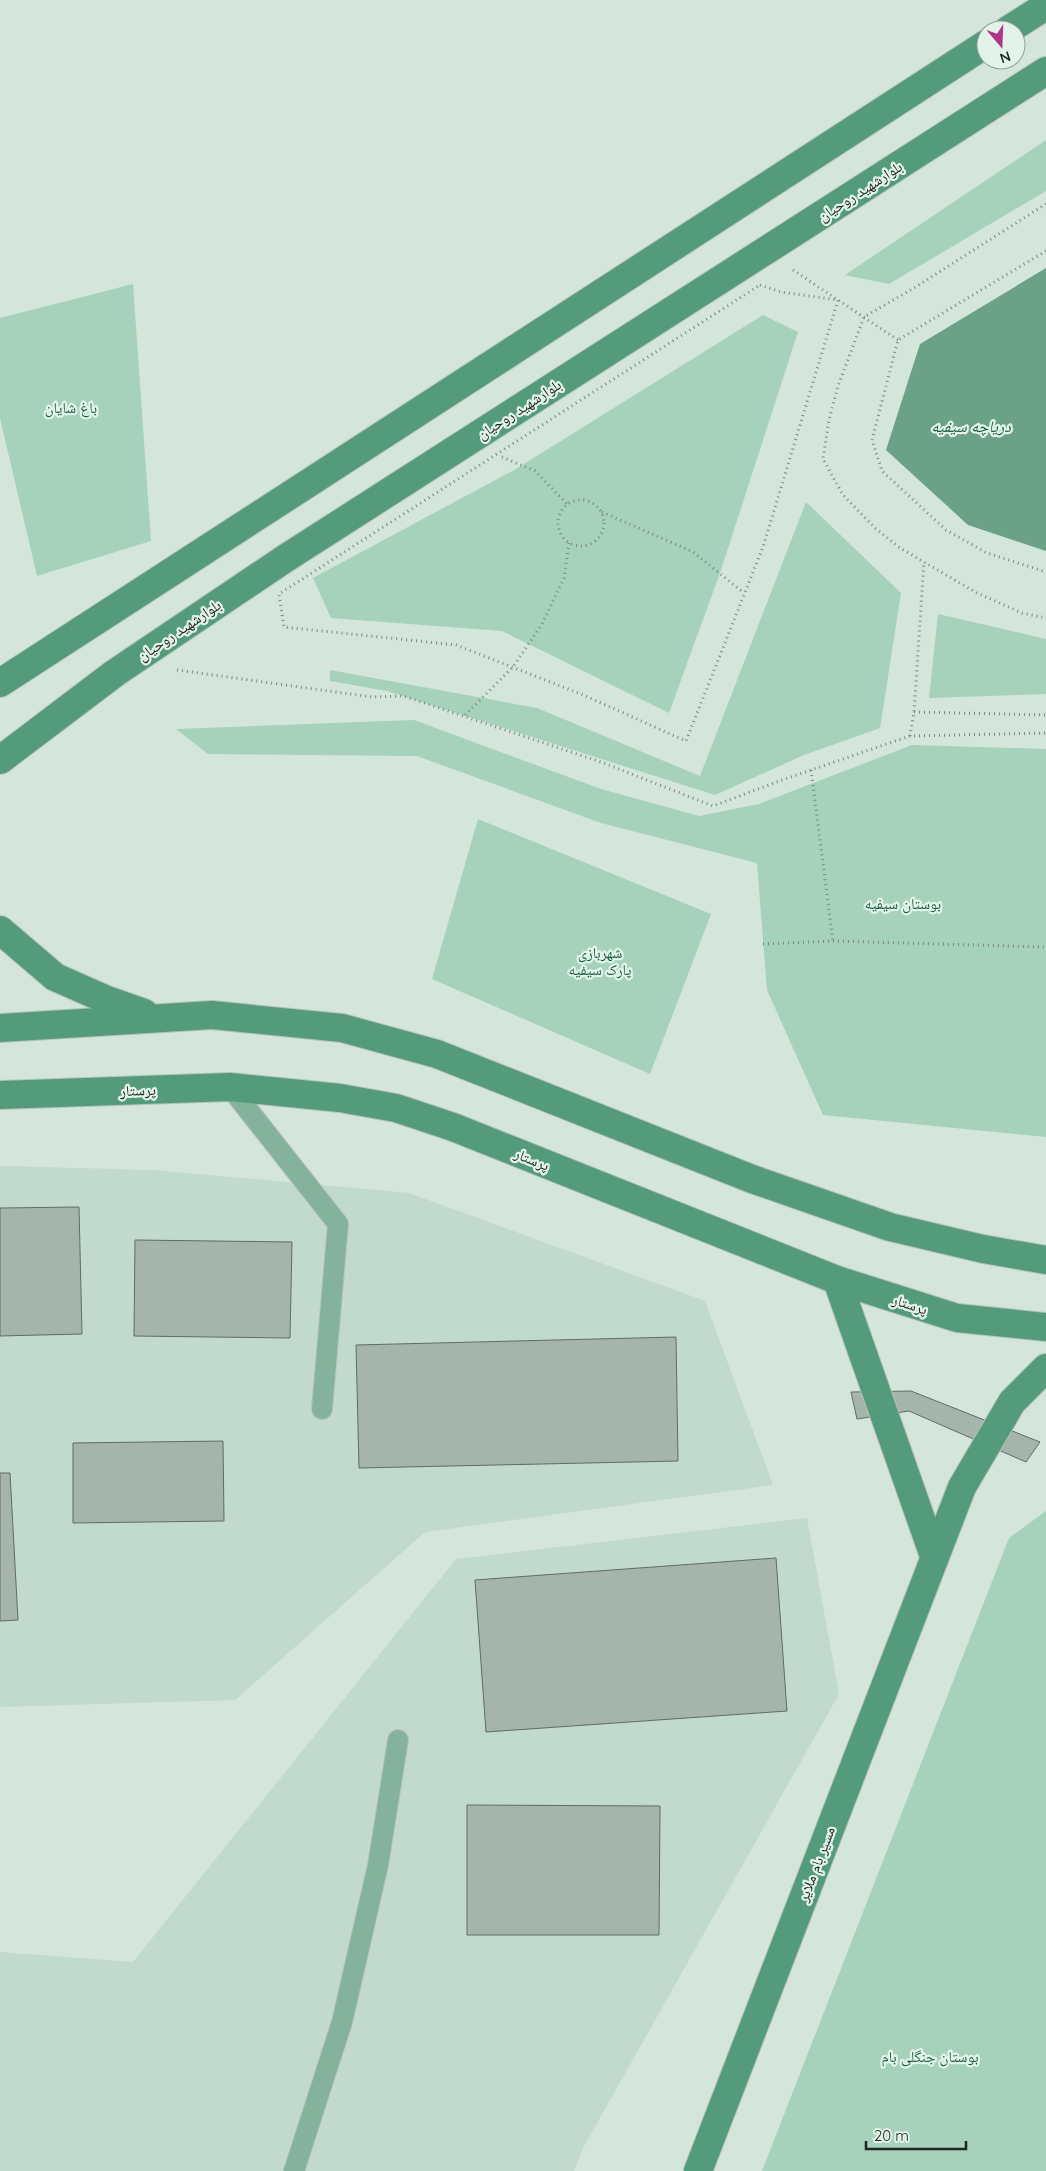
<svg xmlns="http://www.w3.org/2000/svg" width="1046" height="2171" viewBox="0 0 1046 2171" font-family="Quicksand,'Noto Naskh Arabic',sans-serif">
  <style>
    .built { fill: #c1dacd }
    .green { fill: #a6d1bb }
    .water { fill: #6aa187 }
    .building { fill: #a5b5ad; stroke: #5e6d65 }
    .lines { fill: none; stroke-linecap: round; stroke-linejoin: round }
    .lane-casing { stroke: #b4c3bb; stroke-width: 22 }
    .secondary-casing { stroke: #b4c3bb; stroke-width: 30 }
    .path { stroke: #7c8882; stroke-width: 3; stroke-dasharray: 1 4; stroke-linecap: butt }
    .lane { stroke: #85b29c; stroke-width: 20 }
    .secondary { stroke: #539b7a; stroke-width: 28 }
    .labels { text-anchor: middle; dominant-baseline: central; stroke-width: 4.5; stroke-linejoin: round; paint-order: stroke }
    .street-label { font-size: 15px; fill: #202623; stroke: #e2f3ea }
    .park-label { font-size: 15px; fill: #1c5f44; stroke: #e2f3ea }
    .water-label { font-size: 16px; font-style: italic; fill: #175b41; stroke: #e2f3ea }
  </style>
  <rect width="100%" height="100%" fill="#d4e5dc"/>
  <g class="built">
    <path d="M0 1166 153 1170 409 1193 705 1301 773 1485 425 1532 235 1700 0 1707Z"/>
    <path d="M807 1518 839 1694 583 2148 574 2171H0V1952L133 1962 456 1559Z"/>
  </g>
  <g class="green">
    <path d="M1046 140V191L889 284 845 275Z"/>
    <path d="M133 284 151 541 37 576 0 418V318Z"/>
    <path d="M763 315 798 332 720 573 669 713 502 631 331 618 313 578 516 469Z"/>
    <path d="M806 502 901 593 880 728 804 755 715 795 387 691 330 681V670L537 708 700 776Z"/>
    <path d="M938 614 1046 639V694L929 698Z"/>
    <path d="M414 720 601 789 699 816 759 804 912 745 1046 749V1137L823 1115 767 990 757 863 601 823 417 756 208 754 176 729Z"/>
    <path d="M478 819 711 914 650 1074 432 979Z"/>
    <path d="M1046 1511V2171H762L1009 1538Z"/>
  </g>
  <path class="water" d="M1046 268V551L968 525 886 450 920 344Z"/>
  <g class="building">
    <path d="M79 1207 82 1334 0 1336V1208Z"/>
    <path d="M135 1240 292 1242 290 1338 134 1336Z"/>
    <path d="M676 1337 678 1461 359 1468 356 1345Z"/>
    <path d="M911 1391 1040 1442 1026 1462 909 1411 857 1419 851 1392Z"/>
    <path d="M223 1441 224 1521 73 1523V1443Z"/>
    <path d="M0 1473H10L18 1620 0 1621Z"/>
    <path d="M776 1558 787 1711 486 1732 475 1580Z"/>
    <path d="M467 1805 660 1806 659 1935H467Z"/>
  </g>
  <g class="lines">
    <defs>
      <g id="lane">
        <path d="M230 1087 338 1224 322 1409"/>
        <path d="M294 2171 342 2022 378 1865 398 1740"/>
      </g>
      <g id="secondary">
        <path d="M1008 30 1046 6"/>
        <path d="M0 683 986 44"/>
        <path d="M0 760 115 673 286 558 1046 71"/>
        <path d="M0 930 55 977 107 1000 144 1013"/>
        <path d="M0 1028 212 1015 342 1028 437 1054 752 1179 890 1227 983 1249 1046 1260"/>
        <path d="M0 1095 230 1087 340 1098 396 1108 453 1127 837 1280 957 1318 1046 1327"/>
        <path d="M837 1280 934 1556"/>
        <path d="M698 2171 962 1487 1012 1402 1046 1368"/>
      </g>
    </defs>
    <use href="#lane" class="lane-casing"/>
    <use href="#secondary" class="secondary-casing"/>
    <g class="path">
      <path d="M1046 204 914 288 864 317 838 386 829 420 823 459 843 495 875 528 900 548 977 593 1022 613 1046 618"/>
      <path d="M1046 251 898 340 872 440 882 471 946 530 987 553 1046 572"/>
      <path d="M793 270 898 340"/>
      <path d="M760 285 781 292 838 300 763 547 686 741 581 694 456 645 284 627 279 594Z"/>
      <path d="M502 457 535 471 567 504"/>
      <circle cx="581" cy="523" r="23"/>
      <path d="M602 512 693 552 744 593"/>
      <path d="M177 670 372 697 403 696 601 762 713 806 782 780 910 736 1046 733"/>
      <path d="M914 712 1046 715"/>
      <path d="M465 715 513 667 542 624 564 578 569 543"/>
      <path d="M910 736 914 712 924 562"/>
      <path d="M811 770 833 941"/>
      <path d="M763 944 833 941 1046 947"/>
    </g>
    <use href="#lane" class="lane"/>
    <use href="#secondary" class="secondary"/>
  </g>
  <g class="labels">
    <g class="street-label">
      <text transform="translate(860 191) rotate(-33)">بلوارشهید روحیان</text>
      <text transform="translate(519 409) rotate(-33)">بلوارشهید روحیان</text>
      <text transform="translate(179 630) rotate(-34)">بلوارشهید روحیان</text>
      <text transform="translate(138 1090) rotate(-2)">پرستار</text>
      <text transform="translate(532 1159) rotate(22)">پرستار</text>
      <text transform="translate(910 1304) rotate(18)">پرستار</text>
      <text transform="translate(816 1864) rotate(-69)">مسیر بام ملایر</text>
    </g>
    <g class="park-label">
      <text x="71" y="407">باغ شایان</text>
      <text x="903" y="903">بوستان سیفیه</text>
      <text x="600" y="952">شهربازی<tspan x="600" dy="17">پارک سیفیه</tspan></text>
      <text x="930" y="2056">بوستان جنگلی بام</text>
    </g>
    <g class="water-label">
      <text x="971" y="426">دریاچه سیفیه</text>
    </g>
  </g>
  <g transform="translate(1001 45) rotate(161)"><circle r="24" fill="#e2f3ea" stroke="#94a19a"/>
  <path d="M0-4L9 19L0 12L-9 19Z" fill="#af3588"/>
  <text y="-8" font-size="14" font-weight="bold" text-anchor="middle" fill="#202623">N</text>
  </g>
  <path d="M866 2141v8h100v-8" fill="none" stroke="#202623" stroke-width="2.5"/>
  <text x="874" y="2141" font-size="15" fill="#202623" stroke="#e2f3ea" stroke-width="4" paint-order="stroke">20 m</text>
</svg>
